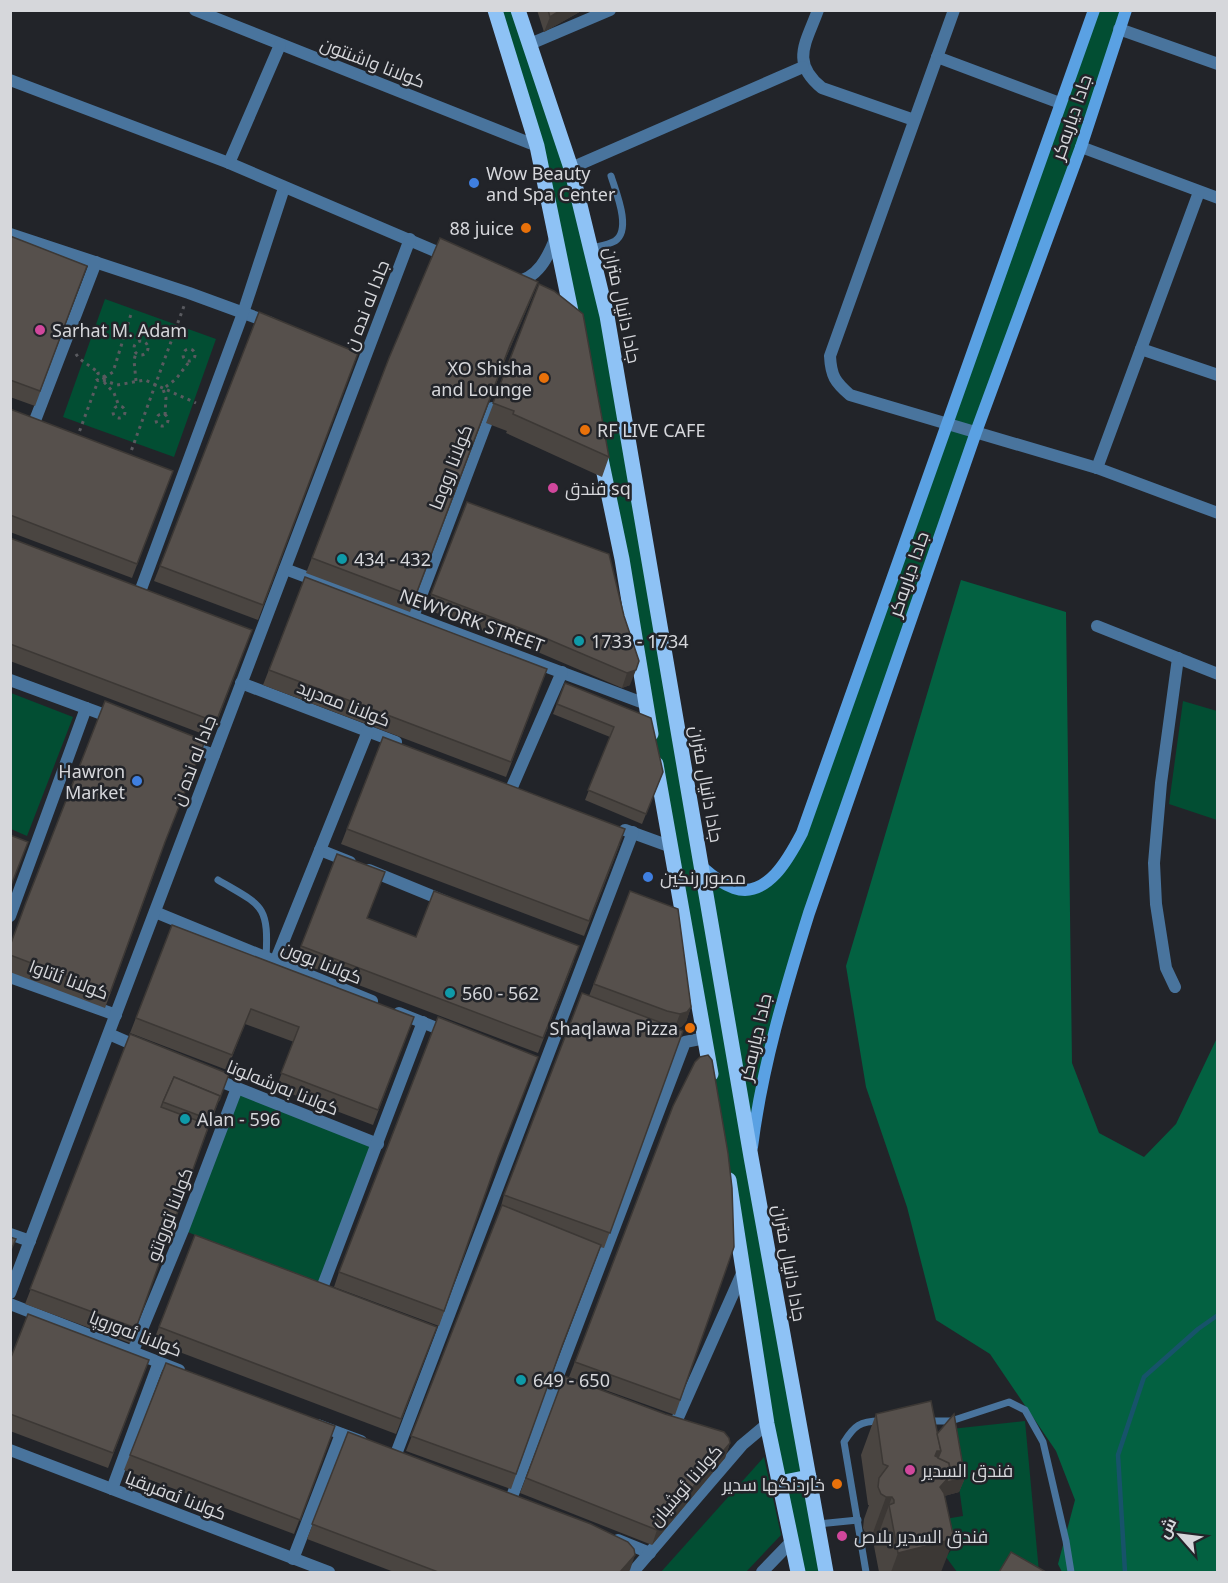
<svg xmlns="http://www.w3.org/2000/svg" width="1228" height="1583" viewBox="0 0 1228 1583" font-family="'Noto Sans',Cairo,sans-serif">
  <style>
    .green { fill: #024e33 }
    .forest { fill: #036141 }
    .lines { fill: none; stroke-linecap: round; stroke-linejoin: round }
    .stream { stroke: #17536a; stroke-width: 4.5 }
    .path { stroke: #595a5f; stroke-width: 3; stroke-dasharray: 3 4.5; stroke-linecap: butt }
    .service { stroke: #49749d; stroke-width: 7 }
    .minor { stroke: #49749d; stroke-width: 12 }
    .tertiary { stroke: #49749d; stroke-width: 12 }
    .secondary { stroke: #5aa1e3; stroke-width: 12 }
    .primary { stroke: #8ec2f5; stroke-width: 15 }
    .wall { fill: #4a4541 }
    .shaded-wall { fill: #3c3835 }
    .building { fill: #56504c; stroke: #3c3835; stroke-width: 1.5 }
    .shop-dot { fill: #3f7fe0; stroke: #222429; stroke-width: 2 }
    .food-dot { fill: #e8710a; stroke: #222429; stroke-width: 2 }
    .hotel-dot { fill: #d1479c; stroke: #222429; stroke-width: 2 }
    .culture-dot { fill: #0f9aa8; stroke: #222429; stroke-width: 2 }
    .labels { text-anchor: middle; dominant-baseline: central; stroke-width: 5; stroke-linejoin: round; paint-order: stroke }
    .street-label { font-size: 18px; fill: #d6d7db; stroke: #222429 }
    .poi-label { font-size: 18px; fill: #d6d7db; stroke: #222429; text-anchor: start }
  </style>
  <rect width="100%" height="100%" fill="#222429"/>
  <g class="green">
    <path d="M497 11H516L539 75 608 330 825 1572H800L594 408Z"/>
    <path d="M1094 11H1126L784 994 751 1157 702 867 715 878 752 889 792 853Z"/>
    <path d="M105 299 216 339 174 457 63 417Z"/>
    <path d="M11 693 73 717 27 836 11 829Z"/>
    <path d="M1183 701 1217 711V820L1169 804Z"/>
    <path d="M237 1088 378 1144 322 1288 183 1230Z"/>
    <path d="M1025 1421 1039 1572H957L946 1557 952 1549V1536L939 1520 963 1516 951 1429Z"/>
    <path d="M764 1457 781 1535 746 1572H661Z"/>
  </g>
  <path class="forest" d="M961 580 1066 612 1072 1063 1099 1133 1144 1157 1176 1124 1217 1038V1572H1062L1058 1564 1075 1500 1056 1451 990 1354 936 1320 907 1207 866 1087 846 966Z"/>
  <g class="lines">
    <path class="stream" d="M1125 1572 1118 1455 1144 1377 1198 1329 1218 1315"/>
    <g class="path">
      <circle cx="141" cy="348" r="7"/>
      <circle cx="189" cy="355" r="6"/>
      <path d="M76 354C80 361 91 366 99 373"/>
      <circle cx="100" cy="377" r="4"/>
      <path d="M104 378 113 372 132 311"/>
      <path d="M103 380 117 385 145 380 196 403"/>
      <path d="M136 381 134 360 136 353"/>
      <path d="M104 382 114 393 119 406"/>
      <circle cx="119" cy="412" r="6"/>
      <circle cx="162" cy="420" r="6"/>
      <path d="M165 415 166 398 163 389 176 379 189 362"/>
      <path d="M77 438 98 381"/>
      <path d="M129 457 184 306"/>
    </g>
    <g class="service">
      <path d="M591 248C599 246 608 245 615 241 632 230 616 192 611 176"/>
      <path d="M218 880C262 906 269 904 266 958"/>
      <path d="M927 1421H951L1009 1402 1025 1410 1043 1442 1066 1541 1071 1572"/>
      <path d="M818 1524 858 1520"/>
      <path d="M866 1572 844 1442C854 1426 860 1421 880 1421"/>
    </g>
    <g class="minor">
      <path d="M195 10 537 146"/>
      <path d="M818 10C806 43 790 62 822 88L914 120"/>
      <path d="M954 10 830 356C831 376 835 382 850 395L1097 468 1218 513"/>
      <path d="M1119 29 1218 64"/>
      <path d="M530 44 610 10"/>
      <path d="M937 57 1060 103"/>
      <path d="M1081 147 1218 198"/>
      <path d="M229 163 280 45"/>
      <path d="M571 168 803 67"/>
      <path d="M10 234 189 293 271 323"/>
      <path d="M1141 349 1218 375"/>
      <path d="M34 423 96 262"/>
      <path d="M1097 468 1199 192"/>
      <path d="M285 569 646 704"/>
      <path d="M141 589 243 313 284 188"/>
      <path d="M413 617 492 408"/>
      <path d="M1097 626 1218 674"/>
      <path d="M10 680 113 718"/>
      <path d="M241 683 396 742"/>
      <path d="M186 745 214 755"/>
      <path d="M512 787 562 672"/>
      <path d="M625 830 669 846"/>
      <path d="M320 850 350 862"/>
      <path d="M369 870 447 902"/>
      <path d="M155 912 372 1001"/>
      <path d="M10 916 86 708"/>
      <path d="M275 962 368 731"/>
      <path d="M10 977 116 1015"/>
      <path d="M1175 987 1166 968 1156 904 1154 863 1161 783 1178 658"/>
      <path d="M399 1013 449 1033"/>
      <path d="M109 1034 141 1048"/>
      <path d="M212 1078 378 1144"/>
      <path d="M10 1234 30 1241"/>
      <path d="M322 1288 423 1022"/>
      <path d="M10 1304 179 1370"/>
      <path d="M133 1351 183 1230 237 1088"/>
      <path d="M676 1422 744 1269"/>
      <path d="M318 1425 361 1441"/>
      <path d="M10 1450 329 1572"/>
      <path d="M396 1454 633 832"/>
      <path d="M112 1489 159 1362"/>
      <path d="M511 1499 685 1042 705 1038"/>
      <path d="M618 1540 650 1553"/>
      <path d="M293 1559 341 1434"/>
      <path d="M762 1572 791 1542"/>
    </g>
    <g class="tertiary">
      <path d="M10 80 229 163 449 257"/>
      <path d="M514 282C538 279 548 257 556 237"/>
      <path d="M10 1293 410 239"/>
      <path d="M633 1572 742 1445 767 1424"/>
    </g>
    <g class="secondary">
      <path d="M702 867C711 875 722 884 734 888 767 899 789 858 802 833L1094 10"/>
      <path d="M752 1147C762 1067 785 990 809 913L976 432 1081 147 1126 10"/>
    </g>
    <g class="primary">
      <path d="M495 10 537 146 573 321"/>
      <path d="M518 10 571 168 607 316 751 1157 826 1572"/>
      <path d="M600 454 622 559 651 734"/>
      <path d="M656 764 711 1074"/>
      <path d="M729 1180 767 1424 798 1572"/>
      <path d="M779 1483 809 1477"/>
    </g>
  </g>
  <g class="wall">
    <path d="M537 10H583L544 32Z"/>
    <path d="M10 236 87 266 35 406 10 397Z"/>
    <path d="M538 282 532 297 505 360 410 612 306 573 389 358Z"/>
    <path d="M539 284 609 457 602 477 506 433 507 431 486 423Z"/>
    <path d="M358 353 258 620 154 581 160 566Z"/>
    <path d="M10 409 173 471 132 578 10 532Z"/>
    <path d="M467 502 609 554 630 685 622 688 533 650 426 609Z"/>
    <path d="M10 538 252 630 211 737 10 661Z"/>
    <path d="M305 577 547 669 506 777 263 685Z"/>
    <path d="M565 683 663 772 642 824 585 800 610 737 553 714Z"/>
    <path d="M383 737 620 844 584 936 341 844Z"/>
    <path d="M337 854 368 918 416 937 574 961 538 1053 295 961Z"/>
    <path d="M160 857 105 1008 10 972V945Z"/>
    <path d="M630 891 691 1007 686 1022 681 1027 677 1028 683 1031 604 1248 600 1247 558 1357 511 1489 406 1451 500 1210 504 1195 589 996Z"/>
    <path d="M172 925 414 1017 373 1125 276 1088 294 1042 245 1024 227 1070 130 1033Z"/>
    <path d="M130 1034 229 1074 204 1140 130 1343 25 1304Z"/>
    <path d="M673 1106 734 1247 675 1415 569 1377Z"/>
    <path d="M494 1170 439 1326 334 1287 339 1272Z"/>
    <path d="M159 1327H437L396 1434 153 1342Z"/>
    <path d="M10 1360H149L108 1468 10 1431Z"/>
    <path d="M166 1363 335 1426 294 1534 124 1470Z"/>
    <path d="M564 1376 730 1443 725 1458 652 1545 520 1493Z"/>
    <path d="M876 1414 937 1434 965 1478 959 1492 944 1496 941 1572H879L874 1546 877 1538H871L866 1535 863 1528 864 1519 869 1505H868L861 1455Z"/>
    <path d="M348 1432 630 1570 628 1572H394L307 1539Z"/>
  </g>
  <g class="shaded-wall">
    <path d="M561 10H583L544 32 550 17Z"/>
    <path d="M538 282 532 297 505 360 410 612 510 345Z"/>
    <path d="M636 670 630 685 622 688 627 673Z"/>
    <path d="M691 1007 686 1022 681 1027 674 1029 680 1014Z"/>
    <path d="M730 1443 725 1458 652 1545 657 1530Z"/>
    <path d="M937 1451H941L926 1493 935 1456Z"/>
    <path d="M949 1477 965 1478 959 1492 941 1497 940 1487Z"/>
    <path d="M886 1497H892L877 1538H871Z"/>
    <path d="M954 1539 941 1572H891L898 1553Z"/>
    <path d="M635 1555 630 1570 628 1572H620Z"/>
  </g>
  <g class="building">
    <path d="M548 10H561L550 17Z"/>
    <path d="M10 236 87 266 40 391 10 380Z"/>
    <path d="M440 238 538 282 510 345 415 597 312 558 389 358Z"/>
    <path d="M539 284 554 291 583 314 609 457 513 414 514 411 493 403Z"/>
    <path d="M259 312 358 353 263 605 160 566Z"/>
    <path d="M10 409 173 471 137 564 10 515Z"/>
    <path d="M467 502 609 554 624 616 639 661 636 670 627 673 538 635 431 594Z"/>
    <path d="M10 538 252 630 216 722 10 644Z"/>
    <path d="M305 577 547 669 511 762 269 670Z"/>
    <path d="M565 683 651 718 663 772 646 814 588 790 614 727 557 704Z"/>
    <path d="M105 701 205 741 165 842 110 993 10 955V946L25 905Z"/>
    <path d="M383 737 625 829 589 921 347 829Z"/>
    <path d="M10 835 28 842 10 888Z"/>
    <path d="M337 854 385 872 367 918 416 937 434 891 579 946 543 1038 301 946Z"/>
    <path d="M630 891 678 909 691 1007 687 1012 680 1014 667 1011 594 984Z"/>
    <path d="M172 925 414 1017 378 1110 281 1073 299 1027 251 1009 232 1055 136 1018Z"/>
    <path d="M582 993 683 1031 610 1233 504 1195Z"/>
    <path d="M438 1017 538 1057 498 1158 444 1311 339 1272Z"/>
    <path d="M130 1034 229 1074 219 1101 220 1096 174 1077 163 1102 161 1107 209 1125 136 1328 30 1289Z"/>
    <path d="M708 1055 712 1060 728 1153 732 1188 734 1247 680 1400 575 1362 673 1106 695 1062 700 1057Z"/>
    <path d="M174 1077 220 1096 211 1120 163 1102Z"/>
    <path d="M502 1205 601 1245 562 1346 516 1474 411 1436Z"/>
    <path d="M195 1235 437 1327 401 1419 159 1327Z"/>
    <path d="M10 1237 16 1239 10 1252Z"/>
    <path d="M28 1314 149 1360 113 1453 10 1414V1360Z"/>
    <path d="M166 1363 335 1426 300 1520 130 1455Z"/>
    <path d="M564 1376 665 1414 724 1432 729 1438 730 1443 657 1530 526 1478Z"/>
    <path d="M931 1401 941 1451H937L935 1456 949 1463 950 1468 949 1477 940 1487 944 1493 954 1539 898 1553 889 1505 894 1503V1500L892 1497H886L881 1494 878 1487 879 1478 888 1466 883 1464 876 1414Z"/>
    <path d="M954 1414 965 1478 947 1482 950 1468 949 1463 938 1458 941 1451 937 1434Z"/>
    <path d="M348 1432 591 1524 628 1542 634 1549 635 1555 620 1572H438L312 1524Z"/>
    <path d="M1011 1552 1046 1572H999Z"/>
  </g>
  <g class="shop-dot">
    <circle cx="474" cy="183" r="6"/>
    <circle cx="137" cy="781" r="6"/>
    <circle cx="648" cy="877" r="6"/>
  </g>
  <g class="food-dot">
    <circle cx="526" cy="228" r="6"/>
    <circle cx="544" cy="378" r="6"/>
    <circle cx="585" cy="430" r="6"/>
    <circle cx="690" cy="1028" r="6"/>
    <circle cx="837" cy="1484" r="6"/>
  </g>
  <g class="hotel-dot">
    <circle cx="40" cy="330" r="6"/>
    <circle cx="553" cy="488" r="6"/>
    <circle cx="910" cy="1470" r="6"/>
    <circle cx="842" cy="1536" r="6"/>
  </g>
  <g class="culture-dot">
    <circle cx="342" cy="559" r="6"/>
    <circle cx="579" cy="641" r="6"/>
    <circle cx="450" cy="993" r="6"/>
    <circle cx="185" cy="1119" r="6"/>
    <circle cx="521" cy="1380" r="6"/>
  </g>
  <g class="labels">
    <g class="street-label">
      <text transform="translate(373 62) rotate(21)">كولانا واشنتون</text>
      <text transform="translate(1071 117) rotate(-71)">جادا دیاربه‌كر</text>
      <text transform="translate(366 305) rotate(-69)">جادا له نده ن</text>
      <text transform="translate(623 305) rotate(78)">جادا دانيال متران</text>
      <text transform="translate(450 467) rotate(-69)">كولانا رووما</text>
      <text transform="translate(908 574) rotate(-71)">جادا دیاربه‌كر</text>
      <text transform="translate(472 620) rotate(20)">NEWYORK STREET</text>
      <text transform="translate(344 703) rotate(21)">كولانا مه‌درید</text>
      <text transform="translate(193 760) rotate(-69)">جادا له نده ن</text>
      <text transform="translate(707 784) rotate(80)">جادا دانيال متران</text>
      <text transform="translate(322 962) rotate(22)">كولانا بوون</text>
      <text transform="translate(69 979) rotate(20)">كولانا ئاتاوا</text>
      <text transform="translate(755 1037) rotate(-77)">جادا دیاربه‌كر</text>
      <text transform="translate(283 1087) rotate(22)">كولانا به‌رشه‌لونا</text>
      <text transform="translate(169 1214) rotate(-69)">كولانا تورونتو</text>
      <text transform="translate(790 1263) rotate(80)">جادا دانيال متران</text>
      <text transform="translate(136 1333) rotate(21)">كولانا ئه‌وروپا</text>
      <text transform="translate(685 1485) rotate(-49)">كولانا ئوشيان</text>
      <text transform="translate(176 1495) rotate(21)">كولانا ئه‌فریقیا</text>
    </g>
    <g class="poi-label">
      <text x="486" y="173">Wow Beauty<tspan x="486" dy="21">and Spa Center</tspan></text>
      <text x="514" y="228" text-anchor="end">88 juice</text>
      <text x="52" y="330">Sarhat M. Adam</text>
      <text x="532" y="368" text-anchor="end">XO Shisha<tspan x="532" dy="21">and Lounge</tspan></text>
      <text x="597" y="430">RF LIVE CAFE</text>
      <text x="565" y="488">فندق sq</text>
      <text x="354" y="559">434 - 432</text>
      <text x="591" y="641">1733 - 1734</text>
      <text x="125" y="771" text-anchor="end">Hawron<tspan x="125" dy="21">Market</tspan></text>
      <text x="660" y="877">مصور رنكين</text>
      <text x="462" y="993">560 - 562</text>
      <text x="678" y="1028" text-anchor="end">Shaqlawa Pizza</text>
      <text x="197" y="1119">Alan - 596</text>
      <text x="533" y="1380">649 - 650</text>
      <text x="922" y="1470">فندق السدير</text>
      <text x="825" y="1484" text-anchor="end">خاردنگها سدير</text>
      <text x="854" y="1536">فندق السدير بلاص</text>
    </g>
  </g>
  <rect width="1228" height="1583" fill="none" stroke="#d6d7db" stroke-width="24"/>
  <g transform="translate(1180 1535) rotate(298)" stroke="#222429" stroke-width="4.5" paint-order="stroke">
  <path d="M0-4.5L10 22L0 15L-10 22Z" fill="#d6d7db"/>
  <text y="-9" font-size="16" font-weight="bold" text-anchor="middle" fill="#d6d7db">ش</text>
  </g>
</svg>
